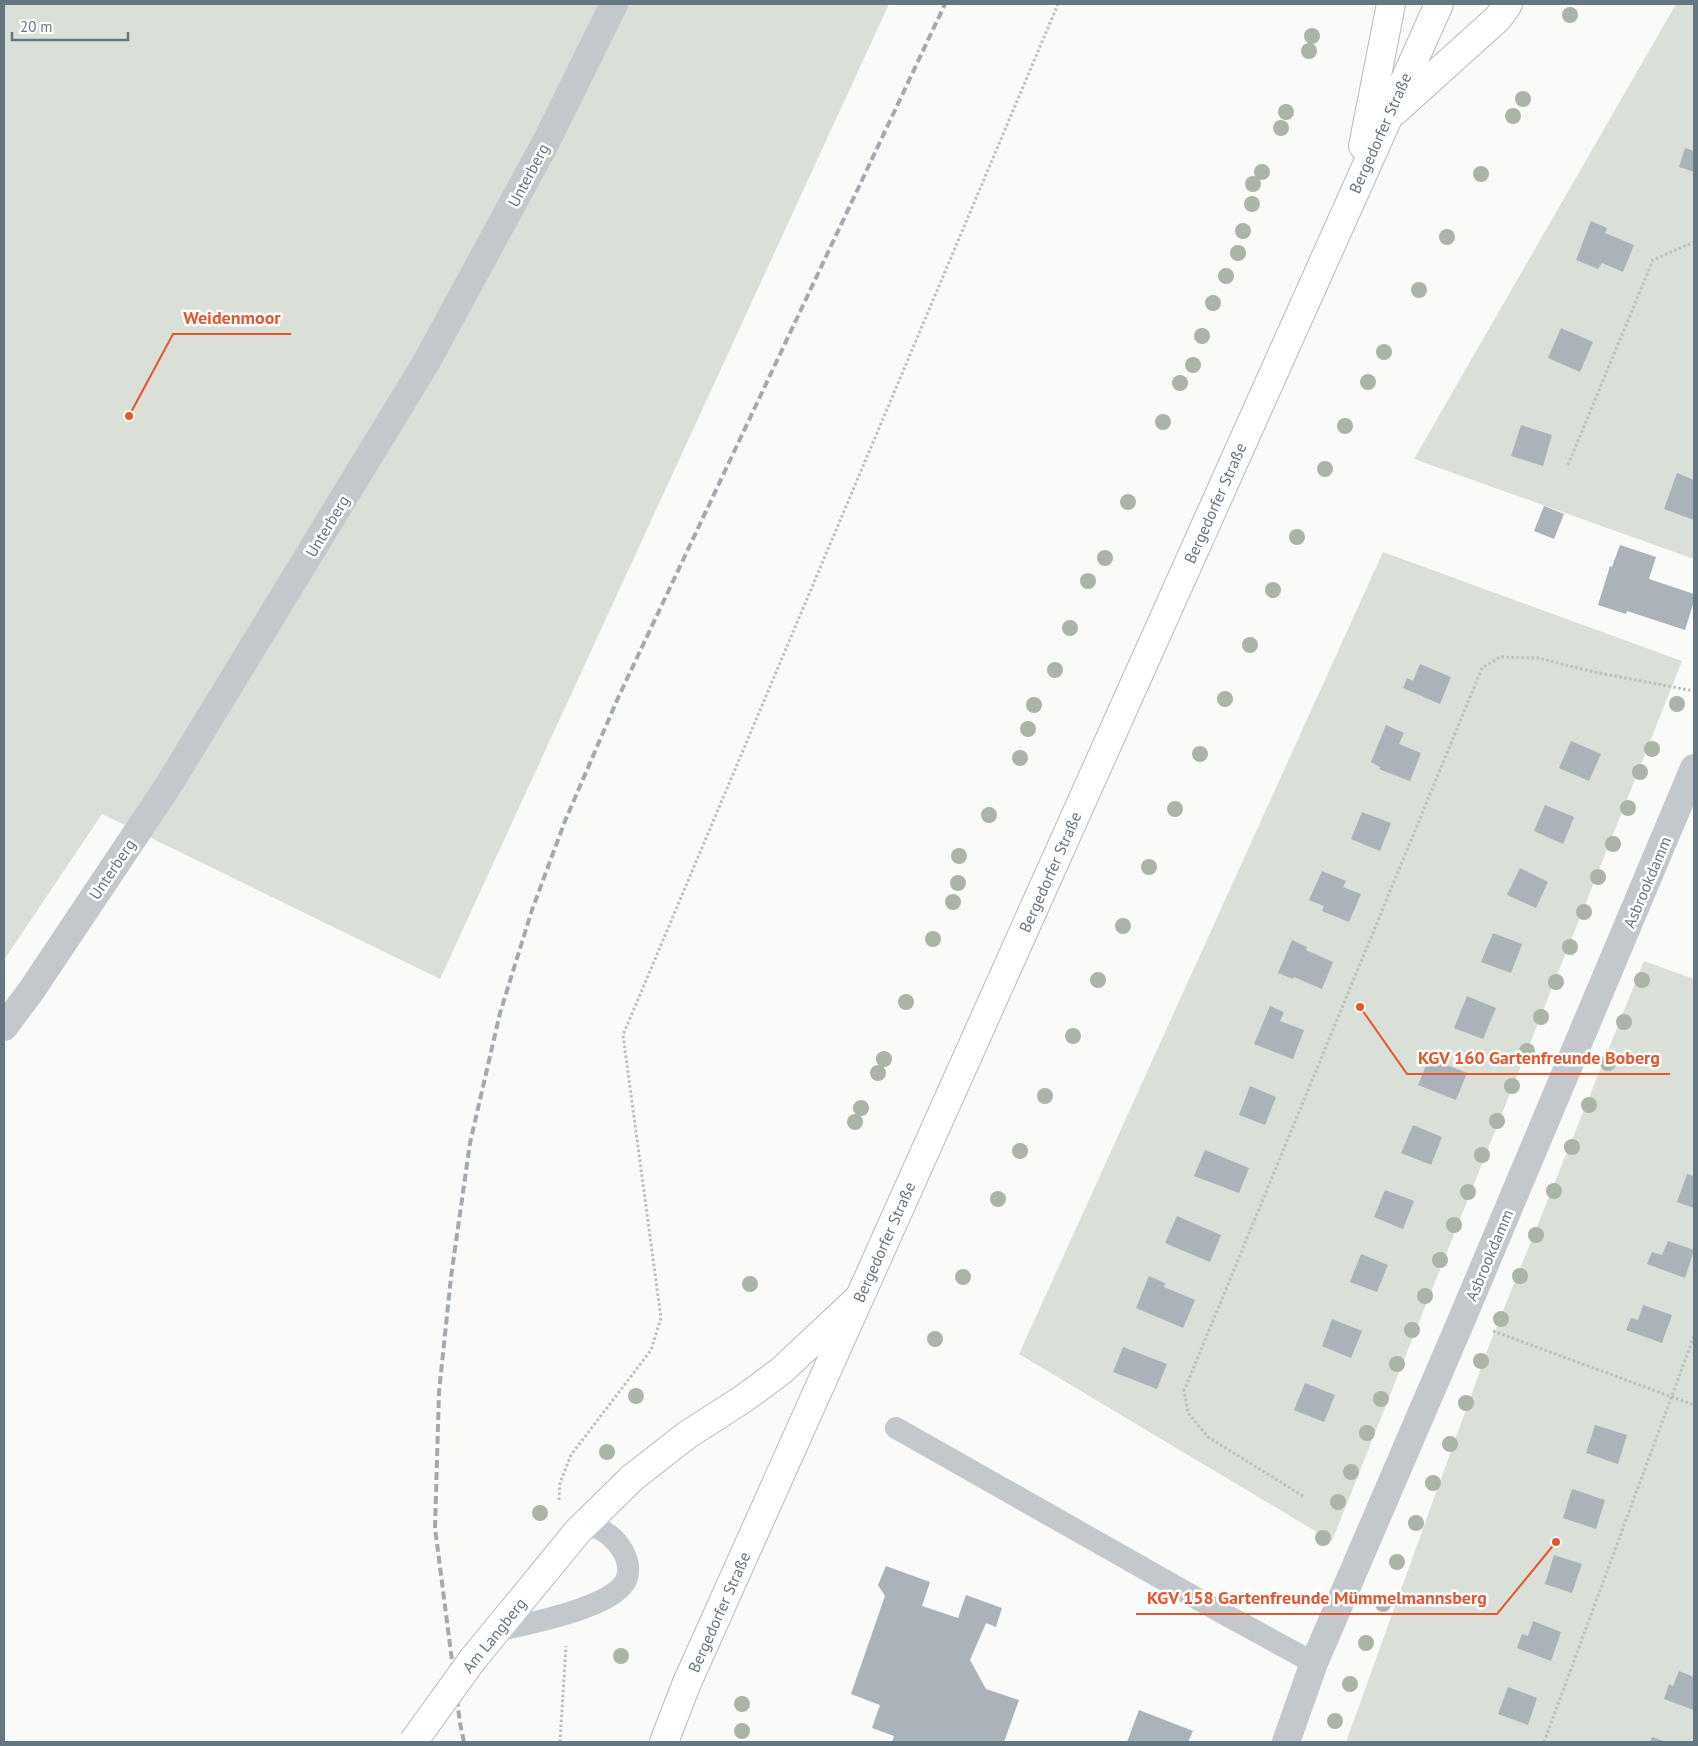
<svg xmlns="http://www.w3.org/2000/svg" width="1698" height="1746" viewBox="0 0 1698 1746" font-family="'PT Sans',sans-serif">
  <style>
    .green { fill: #dadfd7 }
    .building { fill: #aab3b9 }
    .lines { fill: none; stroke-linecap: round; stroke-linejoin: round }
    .secondary-casing { stroke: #b3babf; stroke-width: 30 }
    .primary-casing { stroke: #b5babe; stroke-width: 30 }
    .path { stroke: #bbbfc2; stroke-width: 3; stroke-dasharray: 2.5 2.5; stroke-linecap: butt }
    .lane { stroke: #c3c8cc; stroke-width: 22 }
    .street { stroke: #c3c8cc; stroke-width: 28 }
    .secondary { stroke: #fff; stroke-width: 28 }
    .primary { stroke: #fff; stroke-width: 28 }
    .rail { stroke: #a2aab0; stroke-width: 4; stroke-dasharray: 8 4; stroke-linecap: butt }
    .secondary-bridge-casing { stroke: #b3babf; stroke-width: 30; stroke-linecap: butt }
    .secondary-bridge { stroke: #fff; stroke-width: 28 }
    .tree { fill: #aab4a7 }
    .labels { text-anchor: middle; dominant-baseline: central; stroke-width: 5; stroke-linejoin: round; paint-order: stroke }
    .street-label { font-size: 16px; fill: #657683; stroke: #fff }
    .leader { fill: none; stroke: #e4572e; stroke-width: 2 }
    .callout-dot { fill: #e4572e; stroke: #fff; stroke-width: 2 }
    .callout-label { font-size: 18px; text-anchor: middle; font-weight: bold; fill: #e4572e; stroke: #fff; stroke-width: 5; stroke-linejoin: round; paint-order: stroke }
  </style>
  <rect width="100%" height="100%" fill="#fafaf8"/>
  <g class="green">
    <path d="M4 4H889L440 979 102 814 4 960Z"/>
    <path d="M1676 4H1694V559L1414 459Z"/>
    <path d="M1383 552 1682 661 1332 1541 1019 1354Z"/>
    <path d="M1644 961 1694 979V1742H1346L1490 1343Z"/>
  </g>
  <g class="building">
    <path d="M1685 148 1694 151V172L1679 167Z"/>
    <path d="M1591 221 1607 228 1605 233 1634 245 1623 272 1602 263 1598 269 1576 260Z"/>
    <path d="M1561 328 1593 342 1580 372 1548 358Z"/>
    <path d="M1521 425 1552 435 1543 466 1511 456Z"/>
    <path d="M1677 473 1694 480V520L1664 509Z"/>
    <path d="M1544 506 1564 514 1554 539 1534 531Z"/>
    <path d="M1620 545 1656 557 1649 579 1694 594V601L1685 630 1627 611 1626 614 1598 605 1610 566 1612 567Z"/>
    <path d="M1420 664 1451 677 1440 704 1403 688 1407 678 1413 681Z"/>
    <path d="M1386 725 1404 733 1399 744 1421 753 1410 781 1379 769 1380 767 1371 762Z"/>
    <path d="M1571 741 1601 754 1589 781 1559 768Z"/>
    <path d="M1545 805 1574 817 1563 844 1534 831Z"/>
    <path d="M1362 812 1391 823 1380 851 1351 839Z"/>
    <path d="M1520 868 1548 882 1536 908 1507 895Z"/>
    <path d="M1322 871 1346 881 1343 887 1361 894 1349 922 1322 911 1324 906 1309 900Z"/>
    <path d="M1493 933 1522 944 1511 973 1481 962Z"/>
    <path d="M1292 940 1307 947 1306 950 1333 962 1322 989 1294 977 1293 979 1278 973Z"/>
    <path d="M1467 996 1496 1008 1483 1039 1454 1028Z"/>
    <path d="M1270 1006 1284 1012 1280 1021 1304 1030 1293 1059 1254 1044Z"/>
    <path d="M1429 1058 1467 1073 1456 1100 1418 1085Z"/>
    <path d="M1250 1086 1276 1097 1265 1125 1239 1115Z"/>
    <path d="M1413 1125 1442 1137 1431 1165 1401 1153Z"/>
    <path d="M1205 1150 1249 1168 1239 1193 1194 1176Z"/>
    <path d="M1687 1174 1694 1176V1208L1677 1202Z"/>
    <path d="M1385 1190 1414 1201 1403 1229 1374 1217Z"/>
    <path d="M1177 1216 1221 1235 1210 1262 1165 1243Z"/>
    <path d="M1668 1241 1694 1250 1685 1278 1647 1264 1652 1252 1662 1255Z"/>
    <path d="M1361 1254 1388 1265 1377 1292 1350 1282Z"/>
    <path d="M1149 1276 1165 1283 1164 1287 1195 1300 1183 1328 1136 1308Z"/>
    <path d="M1643 1305 1672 1315 1662 1343 1626 1330 1631 1318 1638 1320Z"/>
    <path d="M1332 1319 1362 1331 1351 1358 1322 1346Z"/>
    <path d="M1123 1347 1167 1364 1157 1389 1113 1372Z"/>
    <path d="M1305 1383 1335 1395 1324 1422 1294 1410Z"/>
    <path d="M1595 1425 1627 1435 1618 1464 1586 1453Z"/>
    <path d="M1572 1489 1605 1500 1596 1529 1563 1518Z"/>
    <path d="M1554 1555 1582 1564 1572 1593 1545 1584Z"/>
    <path d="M886 1566 930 1582 922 1606 958 1618 966 1595 1002 1608 996 1627 986 1623 970 1660 986 1689 1019 1700 1004 1742H892L894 1736 872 1728 880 1705 851 1694 885 1596 878 1585Z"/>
    <path d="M1533 1621 1561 1632 1551 1661 1517 1648 1522 1634 1528 1636Z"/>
    <path d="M1679 1671 1694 1677V1710L1664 1699 1669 1684 1673 1686Z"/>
    <path d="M1508 1687 1537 1698 1528 1725 1498 1714Z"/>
    <path d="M1139 1710 1193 1731 1188 1742H1127Z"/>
    <path d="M1652 1737 1666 1742H1650Z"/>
  </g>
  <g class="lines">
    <defs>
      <path id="secondary" d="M473 1659 578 1531 632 1478 687 1435 743 1399 781 1371 859 1298"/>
      <g id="primary">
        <path d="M1395 111 1498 18 1508 4"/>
        <path d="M1363 146 1391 4"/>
        <path d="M664 1742 686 1685 1439 4"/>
      </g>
    </defs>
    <use href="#secondary" class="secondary-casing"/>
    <use href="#primary" class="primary-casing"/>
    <g class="path">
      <path d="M1568 465 1653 260 1694 242"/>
      <path d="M1493 1331 1694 1405"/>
      <path d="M1303 1496 1208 1437 1188 1413 1184 1391 1482 668 1500 657 1538 658 1594 672 1694 691"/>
      <path d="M559 1500 560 1483 571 1455 651 1350 661 1318 623 1035 1058 4"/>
      <path d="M560 1742 566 1646"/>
      <path d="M1544 1742 1694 1336"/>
    </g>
    <g class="lane">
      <path d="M896 1428 1226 1615 1314 1663"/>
      <path d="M497 1631C529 1623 601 1610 622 1586 640 1566 615 1531 593 1527 589 1527 583 1529 578 1531"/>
    </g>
    <g class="street">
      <path d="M4 1027 31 991 168 786 427 361 547 140 614 4"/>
      <path d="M1286 1742 1314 1663 1462 1319 1694 768"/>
    </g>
    <use href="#secondary" class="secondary"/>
    <use href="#primary" class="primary"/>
    <path class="rail" d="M464 1742 460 1723 435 1528 439 1392 451 1277 470 1143 500 1013 532 910 565 821 618 698 945 4"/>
    <defs>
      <path id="secondary-bridge" d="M413 1742 473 1659"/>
    </defs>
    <use href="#secondary-bridge" class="secondary-bridge-casing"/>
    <use href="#secondary-bridge" class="secondary-bridge"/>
  </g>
  <g class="tree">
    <circle cx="1570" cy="15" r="8"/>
    <circle cx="1312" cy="36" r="8"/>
    <circle cx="1309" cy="51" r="8"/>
    <circle cx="1523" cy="99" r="8"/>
    <circle cx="1286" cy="112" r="8"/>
    <circle cx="1513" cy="116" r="8"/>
    <circle cx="1281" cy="128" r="8"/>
    <circle cx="1262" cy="172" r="8"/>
    <circle cx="1481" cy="174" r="8"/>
    <circle cx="1253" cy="184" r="8"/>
    <circle cx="1252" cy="204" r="8"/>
    <circle cx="1243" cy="231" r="8"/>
    <circle cx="1447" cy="237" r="8"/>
    <circle cx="1238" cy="253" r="8"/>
    <circle cx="1226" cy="276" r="8"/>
    <circle cx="1419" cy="290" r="8"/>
    <circle cx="1213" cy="303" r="8"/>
    <circle cx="1202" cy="336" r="8"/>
    <circle cx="1384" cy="352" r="8"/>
    <circle cx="1193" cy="365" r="8"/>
    <circle cx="1368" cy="382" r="8"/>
    <circle cx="1180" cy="383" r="8"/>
    <circle cx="1163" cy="422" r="8"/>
    <circle cx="1345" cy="426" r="8"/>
    <circle cx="1325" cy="469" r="8"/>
    <circle cx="1128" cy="502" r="8"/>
    <circle cx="1297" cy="537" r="8"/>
    <circle cx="1105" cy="558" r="8"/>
    <circle cx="1088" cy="581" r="8"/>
    <circle cx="1273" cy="590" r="8"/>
    <circle cx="1070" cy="628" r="8"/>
    <circle cx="1250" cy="645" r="8"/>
    <circle cx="1055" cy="670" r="8"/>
    <circle cx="1225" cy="699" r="8"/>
    <circle cx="1677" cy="704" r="8"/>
    <circle cx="1034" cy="705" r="8"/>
    <circle cx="1028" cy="729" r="8"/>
    <circle cx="1652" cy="749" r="8"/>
    <circle cx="1200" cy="754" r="8"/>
    <circle cx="1020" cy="758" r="8"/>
    <circle cx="1640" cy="772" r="8"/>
    <circle cx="1628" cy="808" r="8"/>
    <circle cx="1175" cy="809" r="8"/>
    <circle cx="989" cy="815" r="8"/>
    <circle cx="1613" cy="844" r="8"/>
    <circle cx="959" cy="856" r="8"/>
    <circle cx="1149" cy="867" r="8"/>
    <circle cx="1598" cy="877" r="8"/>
    <circle cx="958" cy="883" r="8"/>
    <circle cx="953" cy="902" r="8"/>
    <circle cx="1584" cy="912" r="8"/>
    <circle cx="1123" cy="926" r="8"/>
    <circle cx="933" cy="939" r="8"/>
    <circle cx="1570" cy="947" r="8"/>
    <circle cx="1098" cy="980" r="8"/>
    <circle cx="1642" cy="980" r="8"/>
    <circle cx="1556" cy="982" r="8"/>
    <circle cx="906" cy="1002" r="8"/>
    <circle cx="1541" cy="1017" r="8"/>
    <circle cx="1624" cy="1022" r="8"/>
    <circle cx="1073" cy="1036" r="8"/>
    <circle cx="1527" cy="1051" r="8"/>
    <circle cx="884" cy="1059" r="8"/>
    <circle cx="1608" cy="1063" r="8"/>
    <circle cx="878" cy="1073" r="8"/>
    <circle cx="1512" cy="1086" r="8"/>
    <circle cx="1045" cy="1096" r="8"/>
    <circle cx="1589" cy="1105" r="8"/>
    <circle cx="861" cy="1108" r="8"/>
    <circle cx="1497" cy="1121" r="8"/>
    <circle cx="855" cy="1122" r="8"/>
    <circle cx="1572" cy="1147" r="8"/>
    <circle cx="1020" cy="1151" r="8"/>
    <circle cx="1482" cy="1155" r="8"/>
    <circle cx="1554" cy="1191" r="8"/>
    <circle cx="1468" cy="1192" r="8"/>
    <circle cx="998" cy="1199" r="8"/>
    <circle cx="1454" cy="1225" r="8"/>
    <circle cx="1536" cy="1235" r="8"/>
    <circle cx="1440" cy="1260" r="8"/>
    <circle cx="1520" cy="1276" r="8"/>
    <circle cx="963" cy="1277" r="8"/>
    <circle cx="750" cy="1284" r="8"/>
    <circle cx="1425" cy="1296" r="8"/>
    <circle cx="1501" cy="1319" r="8"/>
    <circle cx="1412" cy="1330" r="8"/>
    <circle cx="935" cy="1339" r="8"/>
    <circle cx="1481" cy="1361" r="8"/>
    <circle cx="1397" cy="1364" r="8"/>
    <circle cx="636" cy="1396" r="8"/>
    <circle cx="1381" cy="1399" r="8"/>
    <circle cx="1466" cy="1403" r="8"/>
    <circle cx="1367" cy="1433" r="8"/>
    <circle cx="1450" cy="1444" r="8"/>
    <circle cx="607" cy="1452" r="8"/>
    <circle cx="1351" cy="1472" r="8"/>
    <circle cx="1433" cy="1483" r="8"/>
    <circle cx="1338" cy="1502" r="8"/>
    <circle cx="540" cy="1513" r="8"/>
    <circle cx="1416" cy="1523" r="8"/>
    <circle cx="1323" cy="1538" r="8"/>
    <circle cx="1397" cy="1562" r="8"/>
    <circle cx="1383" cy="1604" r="8"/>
    <circle cx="1366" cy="1643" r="8"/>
    <circle cx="621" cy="1656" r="8"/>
    <circle cx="1350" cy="1684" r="8"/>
    <circle cx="742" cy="1704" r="8"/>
    <circle cx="1335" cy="1721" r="8"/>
    <circle cx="742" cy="1731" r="8"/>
  </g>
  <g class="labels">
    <g class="street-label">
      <text transform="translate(1380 133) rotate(-66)">Bergedorfer Straße</text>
      <text transform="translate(528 175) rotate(-62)">Unterberg</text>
      <text transform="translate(1215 503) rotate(-66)">Bergedorfer Straße</text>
      <text transform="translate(327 526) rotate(-59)">Unterberg</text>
      <text transform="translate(112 869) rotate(-56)">Unterberg</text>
      <text transform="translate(1050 872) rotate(-66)">Bergedorfer Straße</text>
      <text transform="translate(1647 882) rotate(-67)">Asbrookdamm</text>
      <text transform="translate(884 1242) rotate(-66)">Bergedorfer Straße</text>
      <text transform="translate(1489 1255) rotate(-67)">Asbrookdamm</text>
      <text transform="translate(719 1612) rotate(-66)">Bergedorfer Straße</text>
      <text transform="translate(494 1635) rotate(-51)">Am Langberg</text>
    </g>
  </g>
  <path class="leader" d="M129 416L173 334H291M1360 1007L1407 1074H1670M1556 1542L1497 1614H1136"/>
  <g class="callout-dot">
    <circle cx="129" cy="416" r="5"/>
    <circle cx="1360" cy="1007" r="5"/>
    <circle cx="1556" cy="1542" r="5"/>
  </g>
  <g class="callout-label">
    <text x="232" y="324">Weidenmoor</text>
    <text x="1539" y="1064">KGV 160 Gartenfreunde Boberg</text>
    <text x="1317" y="1604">KGV 158 Gartenfreunde Mümmelmannsberg</text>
  </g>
  <rect width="1698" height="1746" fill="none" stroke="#657683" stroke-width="10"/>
  <path d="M12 32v8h116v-8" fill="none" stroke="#657683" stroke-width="2.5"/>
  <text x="20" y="32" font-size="15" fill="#657683" stroke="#ffffff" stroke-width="4" paint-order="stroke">20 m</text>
</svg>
